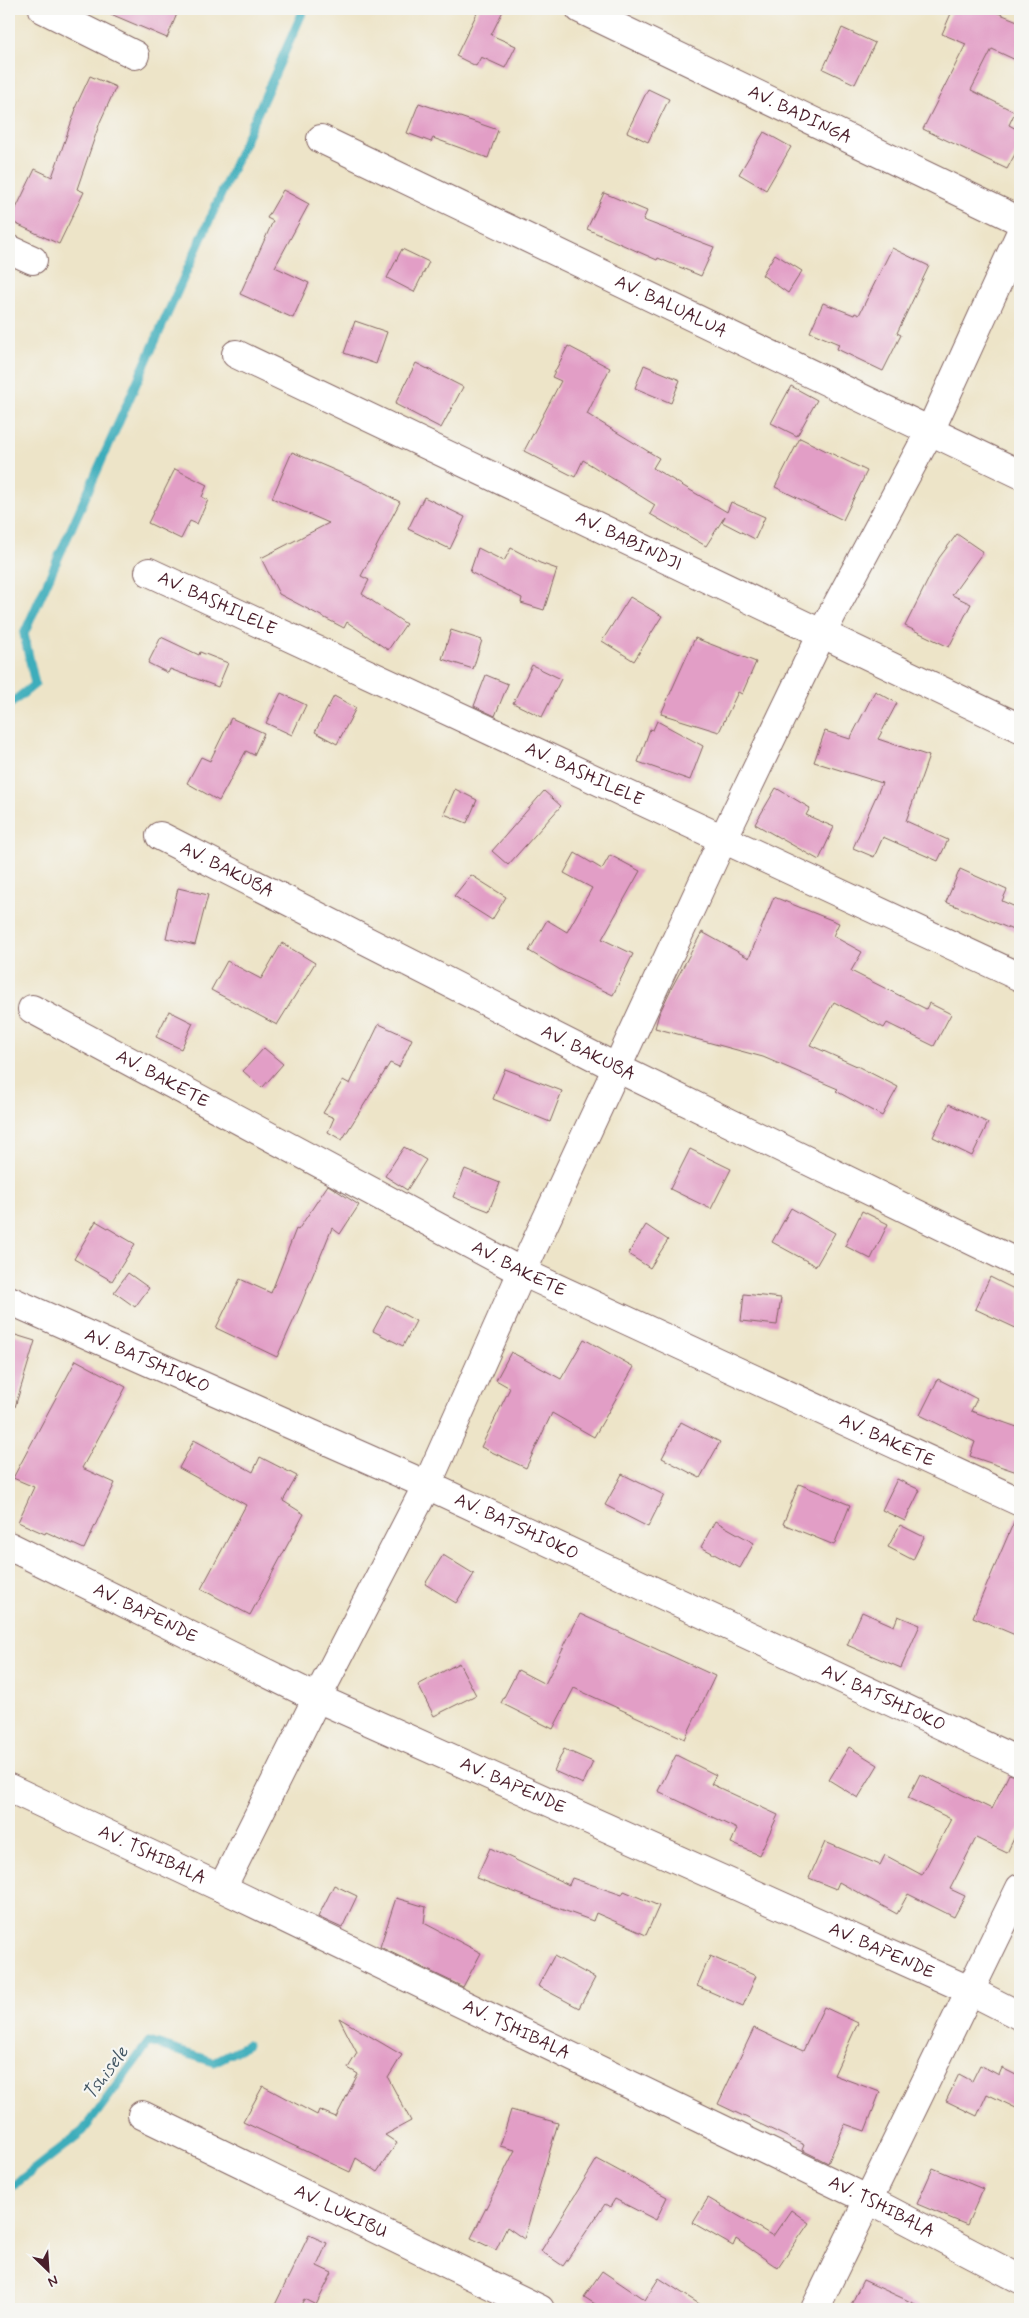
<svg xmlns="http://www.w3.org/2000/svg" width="1029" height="2318" viewBox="0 0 1029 2318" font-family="Mynerve,sans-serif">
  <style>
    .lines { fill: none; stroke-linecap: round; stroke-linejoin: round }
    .stream { stroke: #3eadbb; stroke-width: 9 }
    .building { fill: #e29ec6 }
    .minor-casing { stroke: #836462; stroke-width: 30 }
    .minor { stroke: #fff; stroke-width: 28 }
    .labels { text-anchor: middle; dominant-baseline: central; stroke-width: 4.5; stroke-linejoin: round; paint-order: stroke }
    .street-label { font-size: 18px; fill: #4a1f2b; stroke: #f6f6f2 }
    .water-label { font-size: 19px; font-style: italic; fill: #455865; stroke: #f6f6f2 }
  </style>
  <rect width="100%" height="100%" fill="#f6f6f2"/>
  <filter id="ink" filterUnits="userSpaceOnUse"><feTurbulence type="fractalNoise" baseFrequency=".02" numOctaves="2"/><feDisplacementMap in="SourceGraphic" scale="10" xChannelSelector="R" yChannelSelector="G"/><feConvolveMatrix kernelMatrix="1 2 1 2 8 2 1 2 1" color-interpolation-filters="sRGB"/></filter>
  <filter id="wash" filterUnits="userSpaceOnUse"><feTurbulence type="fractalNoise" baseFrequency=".0096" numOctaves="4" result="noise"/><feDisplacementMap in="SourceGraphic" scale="20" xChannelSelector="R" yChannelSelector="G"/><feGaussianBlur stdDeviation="1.12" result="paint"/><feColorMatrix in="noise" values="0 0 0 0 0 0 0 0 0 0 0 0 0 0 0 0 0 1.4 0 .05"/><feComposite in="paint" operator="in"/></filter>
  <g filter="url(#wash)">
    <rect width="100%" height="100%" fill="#ede4c8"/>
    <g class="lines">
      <g class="stream">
        <path d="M9 705 35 684 24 634 304 9"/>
        <path d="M9 2189 83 2131 149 2042 214 2062 247 2045"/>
      </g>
    </g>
    <g id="blocks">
      <g class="building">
        <path d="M99 9H179L167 38Z"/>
        <path d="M479 9H504L491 35 516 46 505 68 481 57 476 66 456 56Z"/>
        <path d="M953 9H988L1020 22V62L992 49 971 90 1015 112 1009 125 1020 131V145L1007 169 923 129 966 44 942 34Z"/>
        <path d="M842 28 875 43 855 84 823 69Z"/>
        <path d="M90 76 116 87 100 122 77 189 84 192 59 244 10 221 35 169 52 177 76 109 75 108Z"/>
        <path d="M648 89 669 99 648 142 627 132Z"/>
        <path d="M419 103 498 130 488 158 433 138 431 142 407 133Z"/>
        <path d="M764 132 791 147 766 190 739 174Z"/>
        <path d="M283 190 309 204 275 267 309 283 293 318 240 294 273 221 267 218Z"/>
        <path d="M604 193 647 211 643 220 714 247 701 276 658 258 657 260 587 229Z"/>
        <path d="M892 248 929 266 897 333 901 335 883 371 837 349 839 344 810 332 823 303 854 315 855 313 859 315Z"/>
        <path d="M402 249 429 262 414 292 387 278Z"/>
        <path d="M775 254 802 271 788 293 762 275Z"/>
        <path d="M355 321 387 332 376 364 344 353Z"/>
        <path d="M568 346 610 368 587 414 659 458 653 468 727 512 731 502 765 517 755 539 722 522 725 516 706 546 650 514 655 505 583 460 575 477 524 451 561 381 552 377Z"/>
        <path d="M416 363 463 387 441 428 395 404Z"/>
        <path d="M644 365 680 380 671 403 635 388Z"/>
        <path d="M791 386 817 400 797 436 771 423Z"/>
        <path d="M800 438 867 471 843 520 775 487Z"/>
        <path d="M292 452 367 484 400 502 361 576 369 580 362 594 406 624 388 650 347 622 344 628 279 594 261 558 329 523 272 498Z"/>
        <path d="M175 469 207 485 202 497 208 500 197 524 190 521 181 539 148 523Z"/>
        <path d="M424 497 465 517 450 549 408 529Z"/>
        <path d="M957 534 983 552 952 595 971 604 949 647 905 626 939 558Z"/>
        <path d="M478 548 504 561 511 548 540 563 557 569 544 610 521 603 522 598 470 572Z"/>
        <path d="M630 597 662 616 634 661 602 641Z"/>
        <path d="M451 630 482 640 473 669 442 659Z"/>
        <path d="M161 637 199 655 200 652 228 663 218 687 170 669 168 673 148 663Z"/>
        <path d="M695 638 756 662 742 694 738 692 719 732 661 714Z"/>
        <path d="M532 665 561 679 542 717 513 703Z"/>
        <path d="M486 675 508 684 495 716 474 706Z"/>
        <path d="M875 691 897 703 878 739 929 756 906 821 948 840 938 861 883 837 874 857 853 848 882 783 814 762 825 731 850 739Z"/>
        <path d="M281 693 306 705 292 735 266 723Z"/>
        <path d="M334 696 356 708 337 744 315 732Z"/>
        <path d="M231 718 264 733 254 755 246 751 219 801 187 783 201 757 210 761Z"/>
        <path d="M657 721 703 746 690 780 638 762 650 729 653 730Z"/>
        <path d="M776 788 810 808 806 815 834 827 819 860 755 824Z"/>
        <path d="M455 789 477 800 467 823 444 814Z"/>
        <path d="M544 791 561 806 508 865 492 851Z"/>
        <path d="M575 853 602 869 610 855 640 871 602 939 633 954 613 995 562 971 529 951 547 920 567 932 592 888 564 873Z"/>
        <path d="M960 869 1007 890 1002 901 1020 909V933L946 902Z"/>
        <path d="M471 875 506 897 492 920 454 896Z"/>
        <path d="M178 888 208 895 195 945 166 938Z"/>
        <path d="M774 897 839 923 833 936 862 952 851 971 926 1009 929 1003 951 1014 934 1046 887 1023 884 1028 834 1002 810 1045 859 1067 898 1087 882 1116 836 1091 838 1089 763 1057 655 1028 659 1014 672 987 702 932 749 958Z"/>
        <path d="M282 943 315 963 277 1025 211 990 227 961 261 979Z"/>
        <path d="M169 1011 193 1023 181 1049 156 1037Z"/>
        <path d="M379 1024 412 1039 399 1067 390 1063 342 1140 328 1132 334 1118 323 1113 343 1080 350 1084Z"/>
        <path d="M264 1048 283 1064 262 1088 243 1071Z"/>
        <path d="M505 1069 562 1091 550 1122 493 1099Z"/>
        <path d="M949 1104 988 1123 972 1156 933 1137Z"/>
        <path d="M404 1147 426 1160 407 1190 385 1176Z"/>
        <path d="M690 1149 731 1169 711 1209 670 1189Z"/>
        <path d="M465 1169 500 1183 489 1211 453 1197Z"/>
        <path d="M328 1185 359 1205 340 1234 332 1228 301 1304 277 1357 216 1328 240 1279 271 1293 296 1229 298 1230Z"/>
        <path d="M791 1208 835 1233 816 1266 772 1242Z"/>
        <path d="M862 1211 888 1224 871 1259 845 1246Z"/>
        <path d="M96 1221 135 1244 112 1281 74 1259Z"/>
        <path d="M646 1225 668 1240 650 1268 628 1254Z"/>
        <path d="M128 1273 149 1288 135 1307 114 1292Z"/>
        <path d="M990 1277 1020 1292V1330L975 1309Z"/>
        <path d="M744 1294 781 1298 777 1325 741 1321Z"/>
        <path d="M387 1305 416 1321 403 1346 373 1331Z"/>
        <path d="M9 1333 35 1341 15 1407 9 1406Z"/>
        <path d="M584 1339 634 1367 594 1437 552 1413 526 1468 481 1447 510 1388 496 1380 511 1352 561 1379Z"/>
        <path d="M76 1360 126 1387 82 1468 115 1483 84 1549 46 1532 45 1534 18 1522 34 1487 13 1478Z"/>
        <path d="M938 1379 977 1399 971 1411 1020 1428V1473L970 1456 975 1442 920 1415Z"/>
        <path d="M681 1422 720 1442 700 1478 662 1458Z"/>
        <path d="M194 1440 253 1472 260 1457 297 1476 283 1501 304 1514 250 1615 201 1589 246 1505 179 1468Z"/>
        <path d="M622 1474 664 1495 648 1527 605 1505Z"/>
        <path d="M897 1479 920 1490 905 1521 882 1510Z"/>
        <path d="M799 1484 850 1505 834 1545 783 1524Z"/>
        <path d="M1016 1517H1020V1637L973 1617Z"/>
        <path d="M715 1521 754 1543 740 1568 701 1547Z"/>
        <path d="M900 1525 924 1537 913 1560 888 1547Z"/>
        <path d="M443 1555 474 1574 456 1603 425 1584Z"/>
        <path d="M862 1612 894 1626 898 1616 920 1625 901 1668 847 1645Z"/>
        <path d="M580 1614 715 1676 685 1739 574 1688 553 1729 501 1703 518 1670 545 1684Z"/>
        <path d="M459 1663 476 1695 434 1716 418 1685Z"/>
        <path d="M849 1747 878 1765 858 1798 829 1780Z"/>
        <path d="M564 1749 593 1762 583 1784 554 1771Z"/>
        <path d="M676 1755 716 1775 711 1784 778 1815 759 1855 731 1843 737 1829 658 1791Z"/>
        <path d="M920 1774 992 1809 1009 1774 1020 1777V1826L1007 1853 976 1838 950 1889 965 1896 954 1917 908 1894 897 1914 839 1882 836 1889 809 1878 825 1842 880 1865 885 1855 922 1875 951 1819 908 1798Z"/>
        <path d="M490 1848 569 1885 572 1878 622 1895 624 1891 659 1906 646 1935 596 1913 593 1921 476 1878Z"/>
        <path d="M334 1885 357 1896 342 1928 318 1917Z"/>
        <path d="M396 1898 426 1907 424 1923 481 1953 463 1987 380 1947Z"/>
        <path d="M554 1956 595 1978 579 2008 538 1986Z"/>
        <path d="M710 1956 756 1976 743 2006 697 1986Z"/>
        <path d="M824 2007 858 2023 834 2075 880 2092 865 2131 845 2124 828 2163 802 2150 804 2145 718 2104 754 2028 803 2051Z"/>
        <path d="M339 2018 402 2055 388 2078 411 2121 385 2135 397 2143 377 2172 356 2158 350 2172 243 2122 263 2086 317 2115 319 2110 336 2117 358 2074 348 2068 357 2053Z"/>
        <path d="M980 2065 999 2075 1002 2068 1020 2077V2110L987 2094 977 2116 946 2101 959 2074 972 2081Z"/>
        <path d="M511 2110 558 2123 524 2239 507 2227 496 2250 471 2238 515 2150 500 2146Z"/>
        <path d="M597 2159 667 2197 656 2220 615 2199 610 2207 605 2204 563 2266 541 2251Z"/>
        <path d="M933 2168 983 2189 967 2225 917 2204Z"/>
        <path d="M708 2198 773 2236 791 2210 809 2223 778 2268 736 2239 733 2246 693 2223Z"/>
        <path d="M309 2235 327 2243 317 2266 332 2273 316 2305 304 2299 299 2309H273Z"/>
        <path d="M602 2271 645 2300 659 2278 707 2309H603L584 2297Z"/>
        <path d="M863 2280 926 2309H849Z"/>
      </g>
    </g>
  </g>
  <g filter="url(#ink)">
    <use href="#blocks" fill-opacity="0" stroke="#836462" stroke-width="1"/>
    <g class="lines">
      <defs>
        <g id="minor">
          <path d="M43 9 135 55"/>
          <path id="s1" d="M580 9 1020 221"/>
          <path id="s2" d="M321 139 1020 474"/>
          <path d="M9 249 33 260"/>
          <path id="s3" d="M236 354 1020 728"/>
          <path id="s4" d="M149 572 1020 977"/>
          <path id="s5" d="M160 836 617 1068 1020 1264"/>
          <path id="s6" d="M32 1009 522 1272 1020 1502"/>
          <path id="s7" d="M9 1300 427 1485 1020 1762"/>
          <path id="s8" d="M9 1546 317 1698 969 1990 1020 2016"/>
          <path id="s9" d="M9 1788 222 1888 869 2200 1020 2279"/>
          <path d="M222 1888 317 1698 427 1485 522 1272 723 839 822 633 930 431 1020 234"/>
          <path id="s10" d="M142 2115 540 2309"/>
          <path d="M815 2309 1020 1888"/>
        </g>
      </defs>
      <use href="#minor" class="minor-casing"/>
      <use href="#minor" class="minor"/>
    </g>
  </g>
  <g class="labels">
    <g class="street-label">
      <text stroke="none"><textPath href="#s1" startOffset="244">AV. BADINGA</textPath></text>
      <text stroke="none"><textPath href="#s2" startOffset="388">AV. BALUALUA</textPath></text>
      <text stroke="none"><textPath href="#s3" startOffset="435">AV. BABINDJI</textPath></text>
      <text stroke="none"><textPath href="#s4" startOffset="75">AV. BASHILELE</textPath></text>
      <text stroke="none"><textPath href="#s4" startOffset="480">AV. BASHILELE</textPath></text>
      <text stroke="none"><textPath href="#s5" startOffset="75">AV. BAKUBA</textPath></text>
      <text stroke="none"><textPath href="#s5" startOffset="480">AV. BAKUBA</textPath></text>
      <text stroke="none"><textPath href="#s6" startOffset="148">AV. BAKETE</textPath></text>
      <text stroke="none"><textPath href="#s6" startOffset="552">AV. BAKETE</textPath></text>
      <text stroke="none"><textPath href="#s7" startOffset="151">AV. BATSHIOKO</textPath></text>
      <text stroke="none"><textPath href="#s6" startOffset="958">AV. BAKETE</textPath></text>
      <text stroke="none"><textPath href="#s7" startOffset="556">AV. BATSHIOKO</textPath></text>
      <text stroke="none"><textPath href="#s8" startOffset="152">AV. BAPENDE</textPath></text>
      <text stroke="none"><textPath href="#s7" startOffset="961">AV. BATSHIOKO</textPath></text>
      <text stroke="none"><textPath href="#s8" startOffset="558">AV. BAPENDE</textPath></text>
      <text stroke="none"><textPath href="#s9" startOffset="158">AV. TSHIBALA</textPath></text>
      <text stroke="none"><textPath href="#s8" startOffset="962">AV. BAPENDE</textPath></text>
      <text stroke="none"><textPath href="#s9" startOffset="562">AV. TSHIBALA</textPath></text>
      <text stroke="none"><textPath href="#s9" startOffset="968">AV. TSHIBALA</textPath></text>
      <text stroke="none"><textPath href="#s10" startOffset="221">AV. LUKIBU</textPath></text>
    </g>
    <g class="water-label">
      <text transform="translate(106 2073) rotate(-53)">Tshisele</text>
    </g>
  </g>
  <rect width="1029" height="2318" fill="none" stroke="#f6f6f2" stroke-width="30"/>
  <g transform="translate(48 2270) rotate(155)" stroke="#f6f6f2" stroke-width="4" paint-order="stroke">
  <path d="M0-4L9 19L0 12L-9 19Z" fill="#4a1f2b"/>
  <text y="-8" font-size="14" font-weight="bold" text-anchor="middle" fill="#4a1f2b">N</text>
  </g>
</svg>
